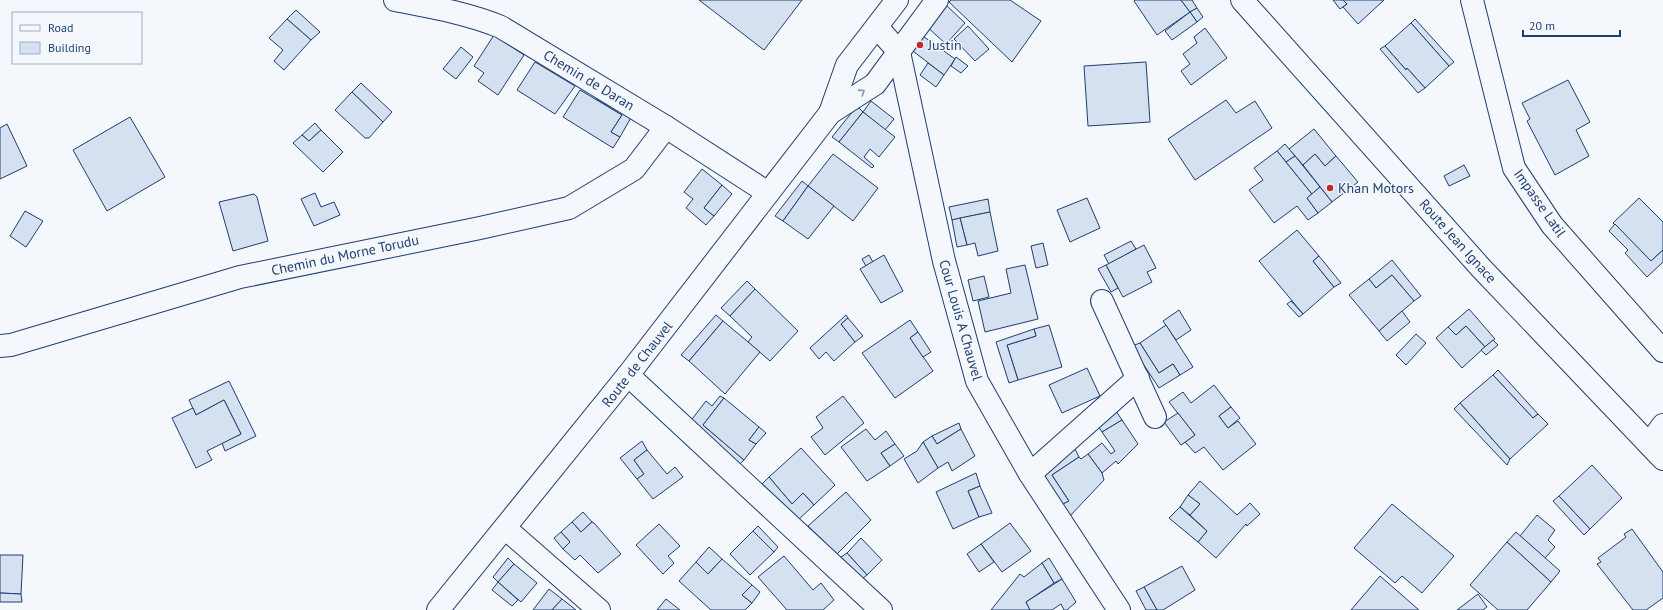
<svg xmlns="http://www.w3.org/2000/svg" width="1663" height="610" viewBox="0 0 1663 610" font-family="'PT Sans',sans-serif">
  <style>
    .building { fill: #d5e0f0; stroke: #1d3f73 }
    .lines { fill: none; stroke-linecap: round; stroke-linejoin: round }
    .street-casing { stroke: #1d3f73; stroke-width: 24 }
    .secondary-casing { stroke: #1d3f73; stroke-width: 24 }
    .street { stroke: #f4f7fb; stroke-width: 22 }
    .secondary { stroke: #f4f7fb; stroke-width: 22 }
    .oneway { stroke: #889bb7 }
    .poi-dot { fill: #c62828; stroke: #f4f7fb; stroke-width: 1.5 }
    .labels { text-anchor: middle; dominant-baseline: central; stroke-width: 3; stroke-linejoin: round; paint-order: stroke }
    .poi-label { font-size: 14px; fill: #1d3f73; stroke: #f4f7fb; text-anchor: start }
    .street-label { font-size: 14px; fill: #1d3f73; stroke: #f4f7fb }
  </style>
  <rect width="100%" height="100%" fill="#f4f7fb"/>
  <g class="building">
    <path d="M699 0H802L764 50Z"/>
    <path d="M951 0H1010L1041 21 1012 62 949 2Z"/>
    <path d="M1135 0H1181L1190 12 1157 35 1134 1Z"/>
    <path d="M1181 0H1192L1197 8 1190 12Z"/>
    <path d="M1333 0H1343L1347 4 1340 9Z"/>
    <path d="M1343 0H1384L1358 24 1343 7 1347 4Z"/>
    <path d="M946 5 965 23 946 44 926 26Z"/>
    <path d="M1197 8 1203 17 1197 22 1190 12Z"/>
    <path d="M296 10 320 32 311 40 287 19Z"/>
    <path d="M1190 12 1197 22 1172 40 1165 31Z"/>
    <path d="M287 19 311 40 284 70 274 61 283 50 269 38Z"/>
    <path d="M1415 19 1454 62 1449 66 1411 23Z"/>
    <path d="M1411 23 1449 66 1425 88 1407 68 1406 70 1385 46Z"/>
    <path d="M968 26 989 49 975 61 954 39Z"/>
    <path d="M1205 28 1227 58 1191 85 1181 71 1190 64 1183 54 1197 43 1194 37Z"/>
    <path d="M920 34 955 59 944 75 909 48Z"/>
    <path d="M494 35 524 55 498 95 478 81 484 73 474 66Z"/>
    <path d="M1385 46 1406 70 1407 68 1425 88 1418 93 1380 49Z"/>
    <path d="M461 47 473 57 456 79 443 69Z"/>
    <path d="M956 57 968 66 961 73 951 66Z"/>
    <path d="M535 62 575 86 555 114 517 90Z"/>
    <path d="M1146 62 1150 122 1088 126 1084 66Z"/>
    <path d="M928 63 944 75 936 87 920 75Z"/>
    <path d="M1568 80 1590 122 1576 130 1589 156 1555 175 1527 121 1530 119 1522 103Z"/>
    <path d="M361 83 392 112 383 122 352 92Z"/>
    <path d="M580 90 622 115 611 132 620 137 613 148 563 117Z"/>
    <path d="M352 92 383 122 369 138H365L335 110Z"/>
    <path d="M599 94 633 114 620 137 611 132 622 115 596 99Z"/>
    <path d="M1226 100 1236 113 1255 101 1272 128 1195 180 1168 139Z"/>
    <path d="M871 101 894 119 885 130 863 112Z"/>
    <path d="M857 106 863 112 839 142 832 137Z"/>
    <path d="M863 112 895 137 879 157 870 149 864 157 874 166 872 168 839 142Z"/>
    <path d="M130 117 165 177 107 211 73 150Z"/>
    <path d="M315 123 321 130 309 141 302 135Z"/>
    <path d="M7 124 27 166 0 179V128Z"/>
    <path d="M1314 129 1336 156 1325 166 1315 154 1303 165 1289 149Z"/>
    <path d="M321 130 343 152 323 172 293 143 302 135 309 141Z"/>
    <path d="M1285 144 1295 156 1286 162 1277 151Z"/>
    <path d="M1277 151 1312 194 1307 198 1318 213 1308 220 1297 206 1274 223 1249 190 1263 180 1254 168Z"/>
    <path d="M833 154 878 188 853 221 808 186Z"/>
    <path d="M1315 154 1325 166 1336 156 1358 182 1332 202 1303 165Z"/>
    <path d="M1295 156 1320 187 1312 194 1286 162Z"/>
    <path d="M1464 165 1470 176 1449 186 1444 176Z"/>
    <path d="M702 169 722 185 704 208 714 216 706 225 686 208 693 199 684 192Z"/>
    <path d="M802 181 808 186 783 221 775 216Z"/>
    <path d="M722 185 732 194 714 216 704 208Z"/>
    <path d="M808 186 834 206 808 239 783 221Z"/>
    <path d="M1320 187 1332 202 1318 213 1307 198Z"/>
    <path d="M315 193 321 207 334 202 340 215 314 226 301 199Z"/>
    <path d="M254 194 257 197 268 241 233 251 219 202Z"/>
    <path d="M1087 198 1100 228 1070 242 1057 210Z"/>
    <path d="M1639 198 1663 222V250L1651 261 1613 223Z"/>
    <path d="M988 199 990 212 952 220 949 207Z"/>
    <path d="M25 211 43 221 26 247 10 236Z"/>
    <path d="M990 212 998 251 978 256 975 243 967 245 960 218Z"/>
    <path d="M960 218 967 245 957 247 952 220Z"/>
    <path d="M1615 224 1651 261 1663 250V262L1647 277 1625 253 1628 250 1609 231Z"/>
    <path d="M1297 230 1319 256 1313 261 1334 287 1303 314 1259 261Z"/>
    <path d="M1131 241 1136 249 1109 264 1104 255Z"/>
    <path d="M1043 243 1048 265 1036 268 1031 246Z"/>
    <path d="M1144 245 1156 268 1147 272 1152 282 1123 297 1106 265Z"/>
    <path d="M869 255 873 262 866 266 862 259Z"/>
    <path d="M884 255 903 291 881 303 860 269Z"/>
    <path d="M1319 256 1341 283 1334 287 1313 261Z"/>
    <path d="M1392 260 1421 296 1414 301 1392 275 1376 288 1369 279Z"/>
    <path d="M1025 265 1038 319 985 332 978 301 1011 293 1006 269Z"/>
    <path d="M1106 265 1118 288 1111 292 1098 269Z"/>
    <path d="M1392 275 1414 301 1379 331 1349 295 1369 279 1376 288Z"/>
    <path d="M984 276 989 297 973 301 968 280Z"/>
    <path d="M747 281 755 289 730 316 721 308Z"/>
    <path d="M755 289 798 331 770 361 748 342 752 337 730 316Z"/>
    <path d="M1291 301 1303 314 1299 317 1287 304Z"/>
    <path d="M1469 309 1495 339 1485 347 1466 326 1456 335 1448 327Z"/>
    <path d="M1179 310 1191 330 1176 340 1163 321Z"/>
    <path d="M1402 311 1410 322 1387 341 1379 331Z"/>
    <path d="M716 315 723 321 689 361 681 355Z"/>
    <path d="M846 315 848 318 841 324 855 342 834 361 826 352 819 359 810 348Z"/>
    <path d="M848 318 863 336 855 342 841 324Z"/>
    <path d="M910 320 918 332 910 338 933 371 895 398 862 353Z"/>
    <path d="M723 321 760 352 725 394 689 361Z"/>
    <path d="M1049 325 1062 367 1018 380 1007 345 1036 336 1034 329Z"/>
    <path d="M1166 325 1193 367 1180 375 1173 364 1159 373 1140 343Z"/>
    <path d="M1466 326 1485 347 1462 368 1436 338 1448 327 1456 335Z"/>
    <path d="M1034 329 1036 336 1007 345 1018 380 1009 383 996 342Z"/>
    <path d="M918 332 931 352 923 357 910 338Z"/>
    <path d="M1416 334 1426 343 1406 365 1396 355Z"/>
    <path d="M1493 340 1498 345 1486 355 1481 350Z"/>
    <path d="M1140 343 1159 373 1173 364 1180 375 1159 388 1132 347V346Z"/>
    <path d="M1087 368 1100 396 1062 413 1049 385Z"/>
    <path d="M1498 370 1538 414 1533 418 1493 375Z"/>
    <path d="M1493 375 1533 418 1538 414 1548 424 1510 459 1460 403Z"/>
    <path d="M229 381 256 436 225 451 222 443 241 434 224 400 196 415 189 400Z"/>
    <path d="M1214 385 1231 407 1219 416 1228 428 1238 421 1256 444 1223 470 1204 447 1195 453 1185 442 1195 435 1169 402 1183 392 1191 403Z"/>
    <path d="M720 396 724 398 703 425 744 460 739 465 689 423 706 401 712 406Z"/>
    <path d="M843 396 864 423 825 455 811 437 823 428 816 417Z"/>
    <path d="M724 398 759 427 749 440 756 444 744 460 703 425Z"/>
    <path d="M224 400 241 434 207 451 212 460 196 468 172 418 193 408 196 415Z"/>
    <path d="M1460 403 1510 459 1507 465 1454 409Z"/>
    <path d="M1231 407 1240 418 1228 428 1219 416Z"/>
    <path d="M1114 408 1122 420 1102 432 1094 420Z"/>
    <path d="M1178 413 1195 435 1181 445 1164 422Z"/>
    <path d="M1122 420 1138 444 1118 464 1116 461 1102 473 1088 454 1102 443 1111 454 1115 451 1102 432Z"/>
    <path d="M959 423 961 429 937 444 932 436Z"/>
    <path d="M759 427 766 433 756 444 749 440Z"/>
    <path d="M866 429 875 440 886 431 895 444 881 453 890 466 867 481 841 447Z"/>
    <path d="M961 429 975 456 952 471 948 462 938 468 923 442 932 436 937 444Z"/>
    <path d="M642 441 647 450 634 460 644 474 637 479 620 458Z"/>
    <path d="M923 442 938 468 918 483 904 459 917 451Z"/>
    <path d="M895 444 904 456 890 466 881 453Z"/>
    <path d="M1074 447 1079 457 1052 475 1069 501 1061 505 1040 469Z"/>
    <path d="M801 448 835 485 814 505 803 493 792 504 769 477Z"/>
    <path d="M647 450 667 474 675 467 683 477 653 499 637 479 644 474 634 460Z"/>
    <path d="M1088 454 1102 473 1104 480 1069 517 1061 505 1069 501 1052 475 1079 457 1081 459Z"/>
    <path d="M1592 465 1622 498 1590 529 1559 496Z"/>
    <path d="M976 473 980 486 968 491 979 517 953 529 936 492Z"/>
    <path d="M769 477 792 504 803 493 814 505 796 522 762 484Z"/>
    <path d="M1200 481 1237 515 1250 503 1260 514 1247 526 1246 524 1216 558 1198 542 1207 531 1190 515 1200 504 1188 495Z"/>
    <path d="M980 486 992 513 979 517 968 491Z"/>
    <path d="M846 492 871 520 837 554 808 526Z"/>
    <path d="M1188 495 1200 504 1190 515 1180 507Z"/>
    <path d="M1559 496 1590 529 1584 535 1553 501Z"/>
    <path d="M1392 504 1454 556 1422 593 1402 576 1395 583 1354 548Z"/>
    <path d="M1180 507 1207 531 1198 542 1169 518Z"/>
    <path d="M583 512 592 522 581 532 572 522Z"/>
    <path d="M1537 515 1555 530 1548 540 1555 547 1545 558 1520 536Z"/>
    <path d="M572 522 581 532 592 522 594 523 621 554 598 573 580 555 575 560 563 549 570 542 561 532Z"/>
    <path d="M1010 523 1031 551 1002 572 981 544Z"/>
    <path d="M659 524 680 546 668 556 674 563 663 574 636 545Z"/>
    <path d="M758 526 778 547 774 552 753 531Z"/>
    <path d="M1632 529 1663 572V598L1646 610H1633L1597 564 1601 562 1598 558 1626 537 1624 534Z"/>
    <path d="M753 531 774 552 750 575 730 554Z"/>
    <path d="M561 532 570 542 563 549 554 538Z"/>
    <path d="M1516 532 1560 571 1551 582 1507 542Z"/>
    <path d="M861 538 882 560 867 575 847 553Z"/>
    <path d="M1507 542 1551 582 1527 610H1498L1470 585Z"/>
    <path d="M981 544 994 562 979 572 967 554Z"/>
    <path d="M709 547 722 559 708 574 696 562Z"/>
    <path d="M847 553 867 575 862 579 841 557Z"/>
    <path d="M0 555H23L21 594 0 593Z"/>
    <path d="M784 556 813 590 821 583 834 600 823 610H787L758 577Z"/>
    <path d="M508 558 514 564 498 582 493 577Z"/>
    <path d="M1049 558 1062 579 1054 583 1042 563Z"/>
    <path d="M722 559 752 585 742 595 752 603 745 610H711L679 581 696 562 708 574Z"/>
    <path d="M1042 563 1054 583 1026 602 1030 610H991L1020 574 1024 577Z"/>
    <path d="M514 564 537 583 521 602 498 582Z"/>
    <path d="M1182 566 1195 590 1163 610H1157L1144 587Z"/>
    <path d="M1380 576 1419 610H1351Z"/>
    <path d="M1062 579 1076 602 1067 610H1064L1061 604 1052 610H1030L1026 602Z"/>
    <path d="M498 582 518 600 512 606 492 590Z"/>
    <path d="M752 585 760 592 752 603 742 595Z"/>
    <path d="M1144 587 1157 610H1146L1136 591Z"/>
    <path d="M549 589 562 599 552 610H533Z"/>
    <path d="M0 593 21 594 22 602H0Z"/>
    <path d="M1478 594 1487 607 1483 610H1457Z"/>
    <path d="M562 599 576 610H552Z"/>
    <path d="M666 599 680 610H657Z"/>
  </g>
  <g class="lines">
    <defs>
      <g id="street">
        <path d="M395 0C431 7 467 13 501 27L666 127 768 193"/>
        <path d="M1472 0 1514 168 1552 225 1663 351"/>
        <path d="M877 27 899 52 944 261 977 381 1030 474 1119 610"/>
        <path d="M1102 301 1155 417"/>
        <path d="M0 346 11 345 240 277 480 228 569 208 634 169 666 127"/>
        <path d="M628 375 881 610"/>
        <path d="M1649 444 1663 425"/>
        <path d="M1030 474 1138 378"/>
        <path d="M505 528 599 610"/>
      </g>
      <g id="secondary">
        <path d="M1242 0 1481 268 1663 459"/>
        <path d="M830 113 875 84 937 0"/>
        <path d="M438 610 628 375 830 113 847 65 897 0"/>
      </g>
    </defs>
    <use href="#street" class="street-casing"/>
    <use href="#secondary" class="secondary-casing"/>
    <use href="#street" class="street"/>
    <use href="#secondary" class="secondary"/>
  </g>
  <defs><path id="oneway-chevron" d="M-2-3.5L2.5 0L-2 3.5" fill="none" stroke-width="1.6" stroke-linecap="round" stroke-linejoin="round"/></defs>
  <use class="oneway" href="#oneway-chevron" transform="translate(862 92) rotate(-33)"/>
  <g class="poi-dot">
    <circle cx="920" cy="45" r="4"/>
    <circle cx="1330" cy="188" r="4"/>
  </g>
  <g class="labels">
    <g class="poi-label">
      <text x="928" y="45">Justin</text>
      <text x="1338" y="188">Khan Motors</text>
    </g>
    <g class="street-label">
      <text transform="translate(589 80) rotate(31)">Chemin de Daran</text>
      <text transform="translate(1540 203) rotate(55)">Impasse Latil</text>
      <text transform="translate(1458 241) rotate(48)">Route Jean Ignace</text>
      <text transform="translate(345 255) rotate(-12)">Chemin du Morne Torudu</text>
      <text transform="translate(961 320) rotate(74)">Cour Louis A Chauvel</text>
      <text transform="translate(637 364) rotate(-52)">Route de Chauvel</text>
    </g>
  </g>
  <rect x="12" y="12" width="130" height="52" fill="#f4f7fb" stroke="#9eadc5"/>
  <rect x="20" y="25" width="20" height="6" fill="#f4f7fb" stroke="#9eadc5"/>
  <text x="48" y="32" font-size="12" fill="#1d3f73">Road</text>
  <rect x="20" y="42" width="20" height="12" fill="#d5e0f0" stroke="#9eadc5"/>
  <text x="48" y="52" font-size="12" fill="#1d3f73">Building</text>
  <path d="M1523 30v6h97v-6" fill="none" stroke="#1d3f73" stroke-width="2"/>
  <text x="1529" y="30" font-size="12" fill="#1d3f73" stroke="#f4f7fb" stroke-width="3" paint-order="stroke">20 m</text>
</svg>
